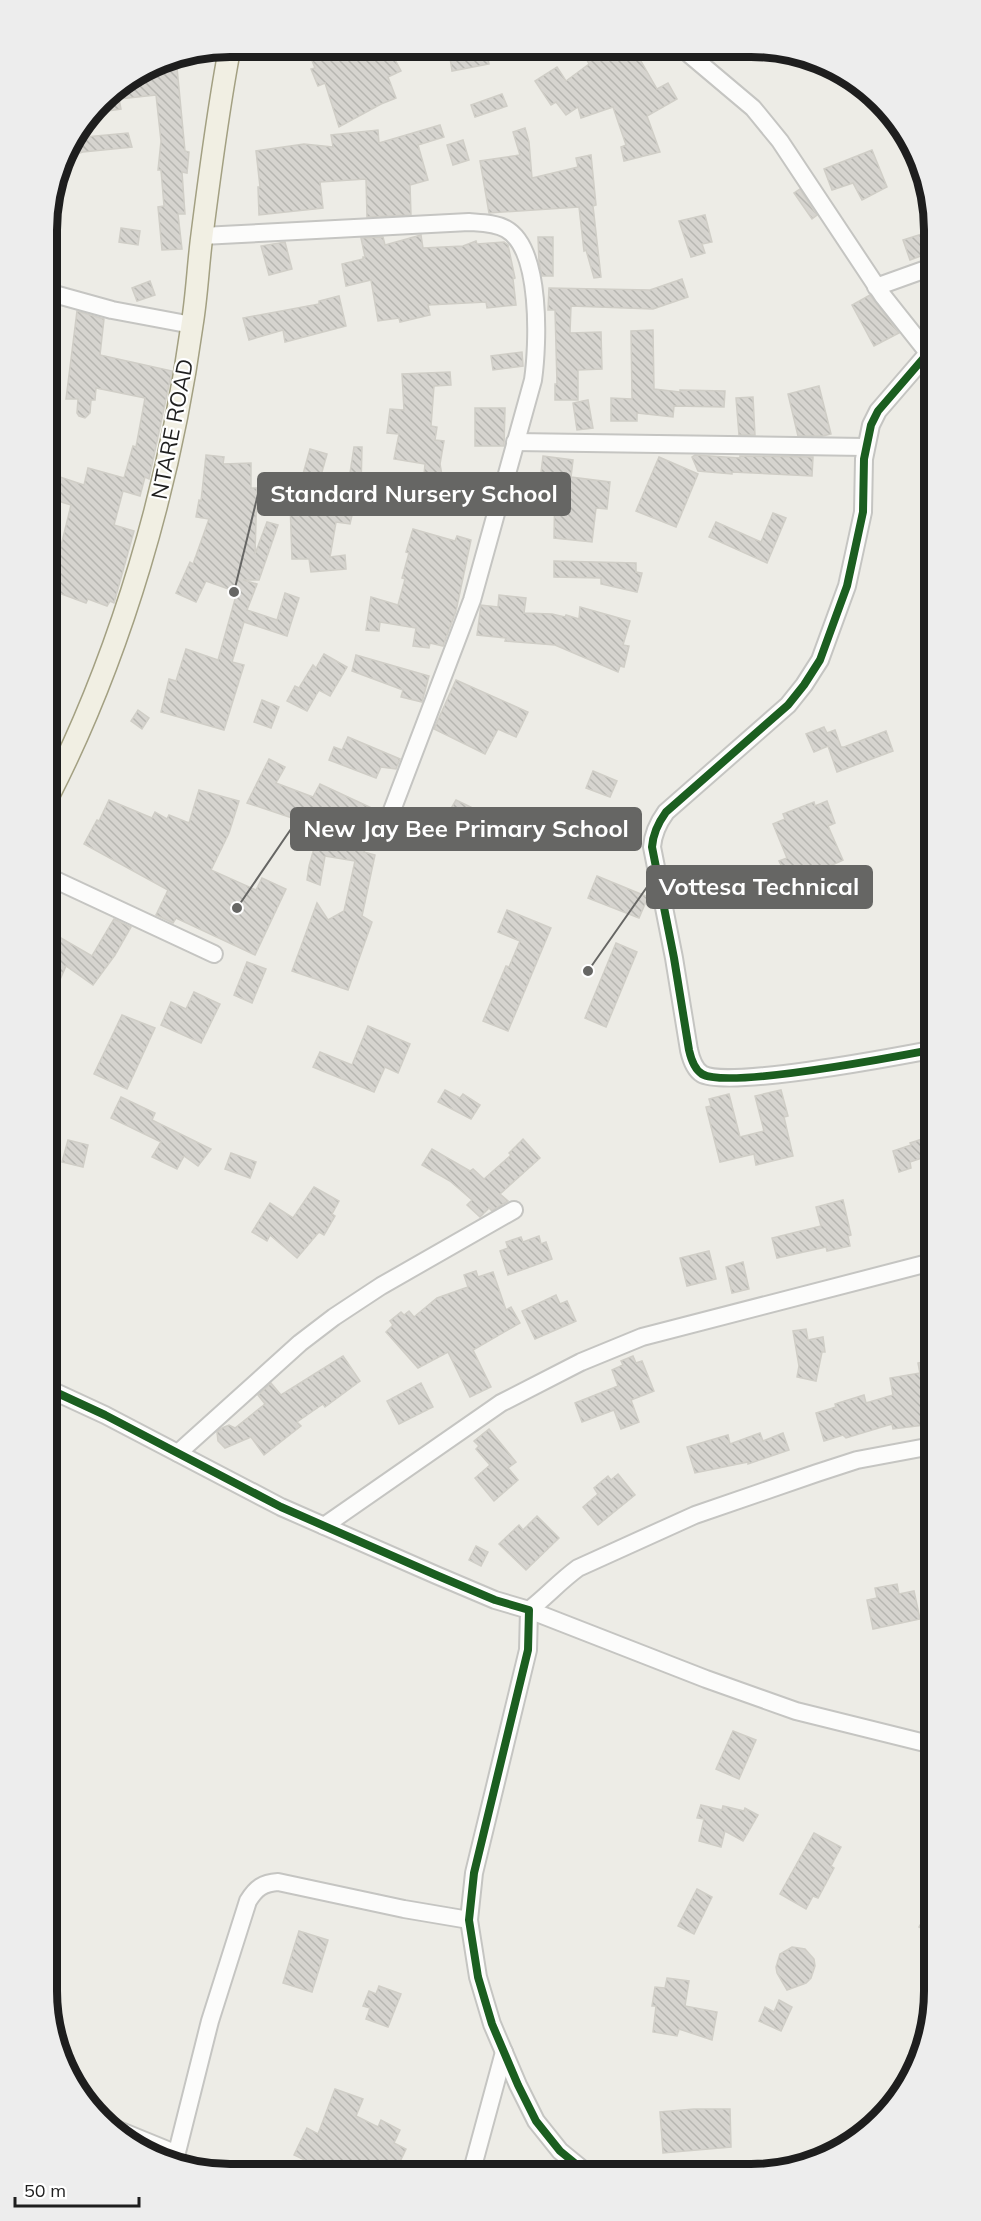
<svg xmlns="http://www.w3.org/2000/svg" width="981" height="2221" viewBox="0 0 981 2221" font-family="Mulish,sans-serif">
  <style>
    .building { fill: url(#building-back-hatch); stroke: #d0cec7; stroke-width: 1.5 }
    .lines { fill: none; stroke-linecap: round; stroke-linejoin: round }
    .minor-casing { stroke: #c5c5c2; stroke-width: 20 }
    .major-casing { stroke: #a3a082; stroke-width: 24 }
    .minor { stroke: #fcfcfb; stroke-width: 16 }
    .major { stroke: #f1efe3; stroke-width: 21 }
    .cycleway-casing { stroke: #fff; stroke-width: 11 }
    .cycleway { stroke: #1b5e20; stroke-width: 8 }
    .labels { text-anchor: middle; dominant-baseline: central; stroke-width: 4.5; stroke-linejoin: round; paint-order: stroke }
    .street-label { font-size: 22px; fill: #1e1e1e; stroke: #fff }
    .rim { fill: none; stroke: #1e1e1e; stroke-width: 8 }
    .leader { fill: none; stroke: #666664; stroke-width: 2 }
    .callout-dot { fill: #666664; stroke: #fff; stroke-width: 2 }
    .callout { fill: #666664; stroke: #666664; stroke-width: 2 }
    .callout-label { font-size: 24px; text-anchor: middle; font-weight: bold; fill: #fff }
  </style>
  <defs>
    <pattern id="building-back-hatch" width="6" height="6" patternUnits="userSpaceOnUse" patternTransform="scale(1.5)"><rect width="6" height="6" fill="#d6d4cf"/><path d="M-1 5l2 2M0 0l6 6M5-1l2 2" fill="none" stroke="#b7b6b1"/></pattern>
  </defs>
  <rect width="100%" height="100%" fill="#edece6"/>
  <g class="building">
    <path d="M335 47H388L401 71 388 77 396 98 381 104 339 127 325 83 318 86 311 69 315 68 310 56Z"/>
    <path d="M464 48H486L489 64 452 71 449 51Z"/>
    <path d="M581 49H634L657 89 668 83 677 99 647 116 660 152 624 161 621 147 626 145 613 107 581 118 578 107 566 115 556 102 551 105 535 81 557 67 566 81 589 64Z"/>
    <path d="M176 57 185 151 189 152 187 173 182 172 185 214H178L182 249 162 250 158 207 164 206 161 170H158L161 141 156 95 119 99 121 109 93 113 109 92 160 60Z"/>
    <path d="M502 94 507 106 475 117 471 105Z"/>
    <path d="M440 125 444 137 418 145 428 180 410 185 411 215 367 217 366 179 320 182 323 208 259 215 258 187H260L256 151 304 144 333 147 331 135 378 130 379 143Z"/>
    <path d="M525 128 529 142 532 178 578 167 576 158 591 155 596 205 593 206 601 277 594 278 586 250 584 251 579 207 489 213 480 161 520 155 513 132Z"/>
    <path d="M128 133 132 147 83 152 69 156 67 147 74 138Z"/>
    <path d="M463 140 469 160 453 165 447 145Z"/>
    <path d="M872 150 887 187 862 200 853 183 832 190 824 169Z"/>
    <path d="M800 189 817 215 812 219 794 193Z"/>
    <path d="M705 215 712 242 702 244 705 253 691 257 679 221Z"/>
    <path d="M121 228 140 231 138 245 119 242Z"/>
    <path d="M928 232 929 253 910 260 903 240Z"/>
    <path d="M421 235 423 248 463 246 476 241 477 244 504 242 508 245 515 278 513 279 516 305 487 308 486 302 428 305 430 315 400 322 399 318 378 321 371 280 346 286 342 264 363 259V257H365L361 238 383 237 385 245Z"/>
    <path d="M538 237H553V276H542L539 262Z"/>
    <path d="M285 242 292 269 269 275 261 246Z"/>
    <path d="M682 279 688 297 653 309 571 306 570 333 601 332 602 369 578 370V400H555V384H557L555 310H548L549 288 650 290Z"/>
    <path d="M150 281 155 295 137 301 132 288Z"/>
    <path d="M870 295 899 333 874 346 852 305Z"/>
    <path d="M339 296 346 326 285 342 283 330 249 340 243 318 319 304V301Z"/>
    <path d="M77 311 104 319 100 355 172 371 149 479 145 477 140 496 123 491 114 525 134 531 114 603 110 601 107 606 88 599 86 603 48 589V551L59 554 71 505 48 498V473L84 485 88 468 124 478 133 446 136 447 145 398 96 388 95 400H91L90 413 85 418 79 416 77 413 78 399H66Z"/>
    <path d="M653 330 654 389 680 392V390L725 391 724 407 674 406 673 417 637 413V421H611V398L632 399 631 331Z"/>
    <path d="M522 352 523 366 493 370 491 356Z"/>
    <path d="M450 372 451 385 434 386 431 426 437 427 435 440 444 441 440 464 444 487 492 490 486 511 421 507 425 464 394 459 399 434 387 433 390 409 404 410 402 374Z"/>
    <path d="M819 386 831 434 823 436H798L788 394Z"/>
    <path d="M753 397 755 435H739L736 398Z"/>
    <path d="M588 400 593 428 577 430 573 403Z"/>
    <path d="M475 408H505L504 446H475Z"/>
    <path d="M354 447H362L361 488 348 486Z"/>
    <path d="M310 449 327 454 320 479 303 474Z"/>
    <path d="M206 455 224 457 223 464 251 463V488H257L255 554 267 522 278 525 259 580H243L257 584 247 610 277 620 285 593 299 598 287 636 244 622 232 662 244 665 224 730 161 712 169 679 176 681 186 649 218 660 237 592 206 581 196 602 176 593 190 562 193 564 209 519 196 517 199 500 201 501Z"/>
    <path d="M695 455 740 458V456L813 457 812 476 732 472V474L698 471 692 457Z"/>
    <path d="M543 456 573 460 571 477 610 482 607 509 596 508 592 542 554 538 555 482 540 481Z"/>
    <path d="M659 457 698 474 676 527 636 511Z"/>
    <path d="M319 492 343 496 341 507 353 511 350 524 336 522 330 557 345 555 346 569 311 572 309 559H292L290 503 316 507Z"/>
    <path d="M773 513 786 518 767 563 709 537 716 522 761 542Z"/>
    <path d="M413 529 455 541 457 536 471 540 456 611 443 646 430 643 429 648 413 646 416 628 380 622 379 631 366 630 371 597 398 605 405 579 402 578 409 553 406 552Z"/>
    <path d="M554 561 636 563V572L642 573 637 592 601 584V578L554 577Z"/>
    <path d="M499 595 526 598 524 613 552 614 565 617 566 615 579 619 580 607 630 621 623 645 629 646 624 667 620 666 618 672 555 645 505 641 506 638 477 635 481 605 498 607Z"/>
    <path d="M324 654 347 667 330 696 319 690 307 711 287 701 295 686 299 688 313 665 316 668Z"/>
    <path d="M356 655 429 676 422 702 401 697 403 690 352 671Z"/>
    <path d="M456 680 528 712 516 737 498 729 485 754 434 729Z"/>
    <path d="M262 700 279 707 271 728 254 722Z"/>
    <path d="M138 710 149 718 142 729 131 721Z"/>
    <path d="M824 727 827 733 835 730 841 747H844L886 731 893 751 837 772 828 746 814 752 806 734Z"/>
    <path d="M348 737 400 759 396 769 381 767 376 778 329 760 334 747 342 750Z"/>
    <path d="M269 759 285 767 276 783 313 797 320 784 380 812 364 852 375 855 362 916 372 922 348 990 292 971 317 903 328 920 344 911 355 861 325 856 320 885 307 880 309 866 317 838 297 828 301 821 247 803Z"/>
    <path d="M593 771 617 781 610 797 586 788Z"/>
    <path d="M199 790 239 801 229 833 211 870 256 890 262 878 286 889 255 955 176 918 173 923 156 915 168 890 84 844 97 820 99 821 109 800 152 818 155 812 167 819 169 815 189 823Z"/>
    <path d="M456 800 477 810 460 847 435 836Z"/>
    <path d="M827 801 835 823 828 826 843 860 790 884 779 861 787 858 773 824 785 819 783 814 814 802 815 806Z"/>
    <path d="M597 876 648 897 639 918 588 898Z"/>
    <path d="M507 910 551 928 508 1031 483 1021 506 966 509 967 520 941 498 932Z"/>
    <path d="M114 919 131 927 115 955 93 985 66 966 59 982 49 977V931L92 956Z"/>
    <path d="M616 943 637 952 606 1027 585 1018Z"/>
    <path d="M247 962 266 969 252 1003 234 995Z"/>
    <path d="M194 992 220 1004 201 1043 161 1025 171 1002 186 1009Z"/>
    <path d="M122 1015 155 1028 127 1089 94 1074Z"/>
    <path d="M368 1026 410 1044 398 1073 385 1067 374 1092 313 1067 320 1052 352 1065Z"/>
    <path d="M445 1090 460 1098 463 1094 480 1105 471 1119 438 1102Z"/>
    <path d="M781 1090 788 1116 784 1117 793 1156 756 1165 754 1154 720 1162 706 1107 711 1106 709 1099 729 1094 740 1137 764 1131 755 1096Z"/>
    <path d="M121 1097 155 1113 152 1120 211 1149 198 1166 184 1156 177 1169 152 1157 161 1142 111 1118Z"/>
    <path d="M931 1136V1155L910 1162 911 1168 899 1172 893 1151 911 1145 910 1143Z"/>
    <path d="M523 1139 540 1158 500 1194 508 1201 492 1211 489 1208 480 1217 467 1205 472 1200 450 1181 422 1165 432 1149 470 1171 473 1169 484 1179 511 1155 509 1153Z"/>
    <path d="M68 1140 88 1145 83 1167 62 1162Z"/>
    <path d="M231 1153 256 1162 250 1178 225 1169Z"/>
    <path d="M314 1187 339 1201 332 1214 335 1216 324 1235 319 1232 297 1258 270 1235 267 1241 252 1232 270 1203 293 1218Z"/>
    <path d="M843 1200 851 1235 848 1236 850 1246 827 1251 826 1247 777 1258 772 1238 821 1226 816 1207Z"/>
    <path d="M539 1236 541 1244 546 1242 552 1259 508 1275 500 1251 508 1248 506 1242 521 1237 523 1242Z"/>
    <path d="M709 1251 716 1279 687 1286 680 1258Z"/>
    <path d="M743 1262 749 1289 732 1293 726 1267Z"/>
    <path d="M476 1271 478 1277 493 1272 506 1310 511 1307 520 1323 473 1350 491 1387 470 1397 448 1352 418 1368 386 1332 393 1325 390 1321 401 1312 404 1315 409 1311 414 1317 437 1298 468 1287 464 1275Z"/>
    <path d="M556 1295 560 1304 567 1301 576 1321 535 1339 522 1311Z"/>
    <path d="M806 1329 808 1340 823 1337 825 1352H822L816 1381 797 1377 799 1366 793 1331Z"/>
    <path d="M343 1356 360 1381 325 1407 323 1404 297 1422 301 1426 264 1455 251 1437 225 1448 218 1441 217 1432 222 1428 229 1425 235 1428 265 1404 258 1395 271 1383 281 1395Z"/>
    <path d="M633 1356 636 1363 642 1361 654 1391 631 1400 639 1422 621 1429 614 1410 582 1422 575 1403 618 1386 612 1370 623 1365 621 1361Z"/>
    <path d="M932 1360V1403H930L932 1424 893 1429 892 1424 846 1438 843 1435 824 1441 816 1413 836 1407 835 1404 864 1395 866 1403 893 1395 890 1378 920 1373 918 1363Z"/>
    <path d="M421 1383 433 1407 399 1424 387 1401Z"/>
    <path d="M489 1429 516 1462 508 1468 518 1480 494 1501 475 1478 490 1465 476 1449 479 1446 474 1441Z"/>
    <path d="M760 1433 763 1441 783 1433 789 1450 748 1464V1462L695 1473 687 1447 728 1435 730 1444Z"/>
    <path d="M618 1474 635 1495 598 1525 583 1507 598 1494 594 1488 608 1476 611 1480Z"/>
    <path d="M537 1516 559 1538 526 1570 499 1544 519 1525 523 1530Z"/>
    <path d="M476 1546 488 1552 481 1566 469 1560Z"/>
    <path d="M897 1584 899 1594 914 1591 920 1619 873 1629 867 1600 877 1598 875 1588Z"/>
    <path d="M733 1731 756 1740 739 1779 716 1769Z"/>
    <path d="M701 1805 722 1810 723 1806 744 1811 745 1808 758 1815 743 1841 725 1831 721 1847 699 1841 704 1819 697 1818Z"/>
    <path d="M814 1833 841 1847 831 1866 834 1868 818 1898 813 1896 806 1909 780 1894Z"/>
    <path d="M697 1889 712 1897 694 1934 678 1926Z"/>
    <path d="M934 1901V1936L919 1927Z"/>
    <path d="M299 1931 328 1940 312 1992 283 1983Z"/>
    <path d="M792 1947 805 1949 814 1959 815 1966 811 1978 806 1983 787 1990 777 1973 776 1967 780 1954Z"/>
    <path d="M667 1978 689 1981 685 2006 717 2012 712 2040 679 2029 677 2036 653 2032 656 2006H652L655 1987 665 1988Z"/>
    <path d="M379 1986 401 1994 388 2027 366 2019 370 2008 363 2006 369 1991 376 1994Z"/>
    <path d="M779 2000 792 2007 781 2031 759 2021 765 2007 774 2012Z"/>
    <path d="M335 2089 363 2099 356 2116 378 2127 381 2120 400 2130 394 2143 406 2149 396 2170H376L357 2161 353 2170H326L294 2155 307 2128 318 2134Z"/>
    <path d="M694 2109H730L731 2147 663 2153 660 2112Z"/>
  </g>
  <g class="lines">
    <defs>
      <g id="minor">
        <path d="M683 49 753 108 780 141 883 296 929 354"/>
        <path d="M202 236 469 222C482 223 495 223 506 229 542 249 538 345 533 380L472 600 383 834"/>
        <path d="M876 287 929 268"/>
        <path d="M47 292 112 310 192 325"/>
        <path d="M928 353 878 411 871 425 864 459 863 512 847 586 820 660 804 685 788 705 666 812C658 823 653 833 652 847L674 958 689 1050C691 1059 694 1069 702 1074 727 1089 894 1057 931 1050"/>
        <path d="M515 442 865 447"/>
        <path d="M49 877 214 954"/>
        <path d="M51 1390 105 1415 281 1507 436 1575 495 1600 529 1610 528 1650 474 1873 469 1920 478 1977 492 2024 518 2085 536 2121 560 2151 582 2169"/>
        <path d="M178 1453 300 1343 334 1317 381 1286 514 1210"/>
        <path d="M324 1526 501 1403 581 1362 642 1337 932 1262"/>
        <path d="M529 1610C546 1597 560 1581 578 1568L695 1515 817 1473 857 1460 932 1446"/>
        <path d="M529 1610 706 1679 796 1711 933 1745"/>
        <path d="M106 2125 177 2154"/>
        <path d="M174 2164 210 2021 248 1901C256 1888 263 1883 278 1882L404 1909 469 1920"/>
        <path d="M472 2170 504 2052"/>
      </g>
      <path id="major" d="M49 795C122 652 170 484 192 325 197 295 198 265 202 235 210 172 218 109 230 47"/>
    </defs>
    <use href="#minor" class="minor-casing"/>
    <use href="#major" class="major-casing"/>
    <use href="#minor" class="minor"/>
    <use href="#major" class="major"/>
    <defs>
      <g id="cycleway">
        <path d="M928 353 878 411 871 425 864 459 863 512 847 586 820 660 804 685 788 705 666 812C658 823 653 833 652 847L674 958 689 1050C691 1059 694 1069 702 1074 727 1089 894 1057 931 1050"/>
        <path d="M51 1390 105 1415 281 1507 436 1575 495 1600 529 1610 528 1650 474 1873 469 1920 478 1977 492 2024 518 2085 536 2121 560 2151 582 2169"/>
      </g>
    </defs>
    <use href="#cycleway" class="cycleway-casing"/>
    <use href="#cycleway" class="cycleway"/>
  </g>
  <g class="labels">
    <g class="street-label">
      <text transform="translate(172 429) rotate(-79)">NTARE ROAD</text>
    </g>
  </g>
  <path d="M0 0H981V2221H0ZM230 57H751A173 173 0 0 1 924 230V1991A173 173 0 0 1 751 2164H230A173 173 0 0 1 57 1991V230A173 173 0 0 1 230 57Z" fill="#ededed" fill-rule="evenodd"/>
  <path class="rim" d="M230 57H751A173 173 0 0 1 924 230V1991A173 173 0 0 1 751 2164H230A173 173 0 0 1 57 1991V230A173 173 0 0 1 230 57Z"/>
  <path class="leader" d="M234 592L258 494M237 908L291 829M588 971L647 887"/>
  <g class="callout-dot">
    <circle cx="234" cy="592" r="6"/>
    <circle cx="237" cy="908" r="6"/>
    <circle cx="588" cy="971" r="6"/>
  </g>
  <g class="callout">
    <rect x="258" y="473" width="312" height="42" rx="6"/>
    <rect x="291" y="808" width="350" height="42" rx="6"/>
    <rect x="647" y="866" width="225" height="42" rx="6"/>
  </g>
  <g class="callout-label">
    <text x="414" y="502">Standard Nursery School</text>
    <text x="466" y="837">New Jay Bee Primary School</text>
    <text x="759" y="895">Vottesa Technical</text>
  </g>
  <path d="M15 2197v9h124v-9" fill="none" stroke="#1e1e1e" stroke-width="3"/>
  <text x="24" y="2197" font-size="18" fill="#1e1e1e" stroke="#ffffff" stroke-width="4.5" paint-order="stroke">50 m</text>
</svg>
